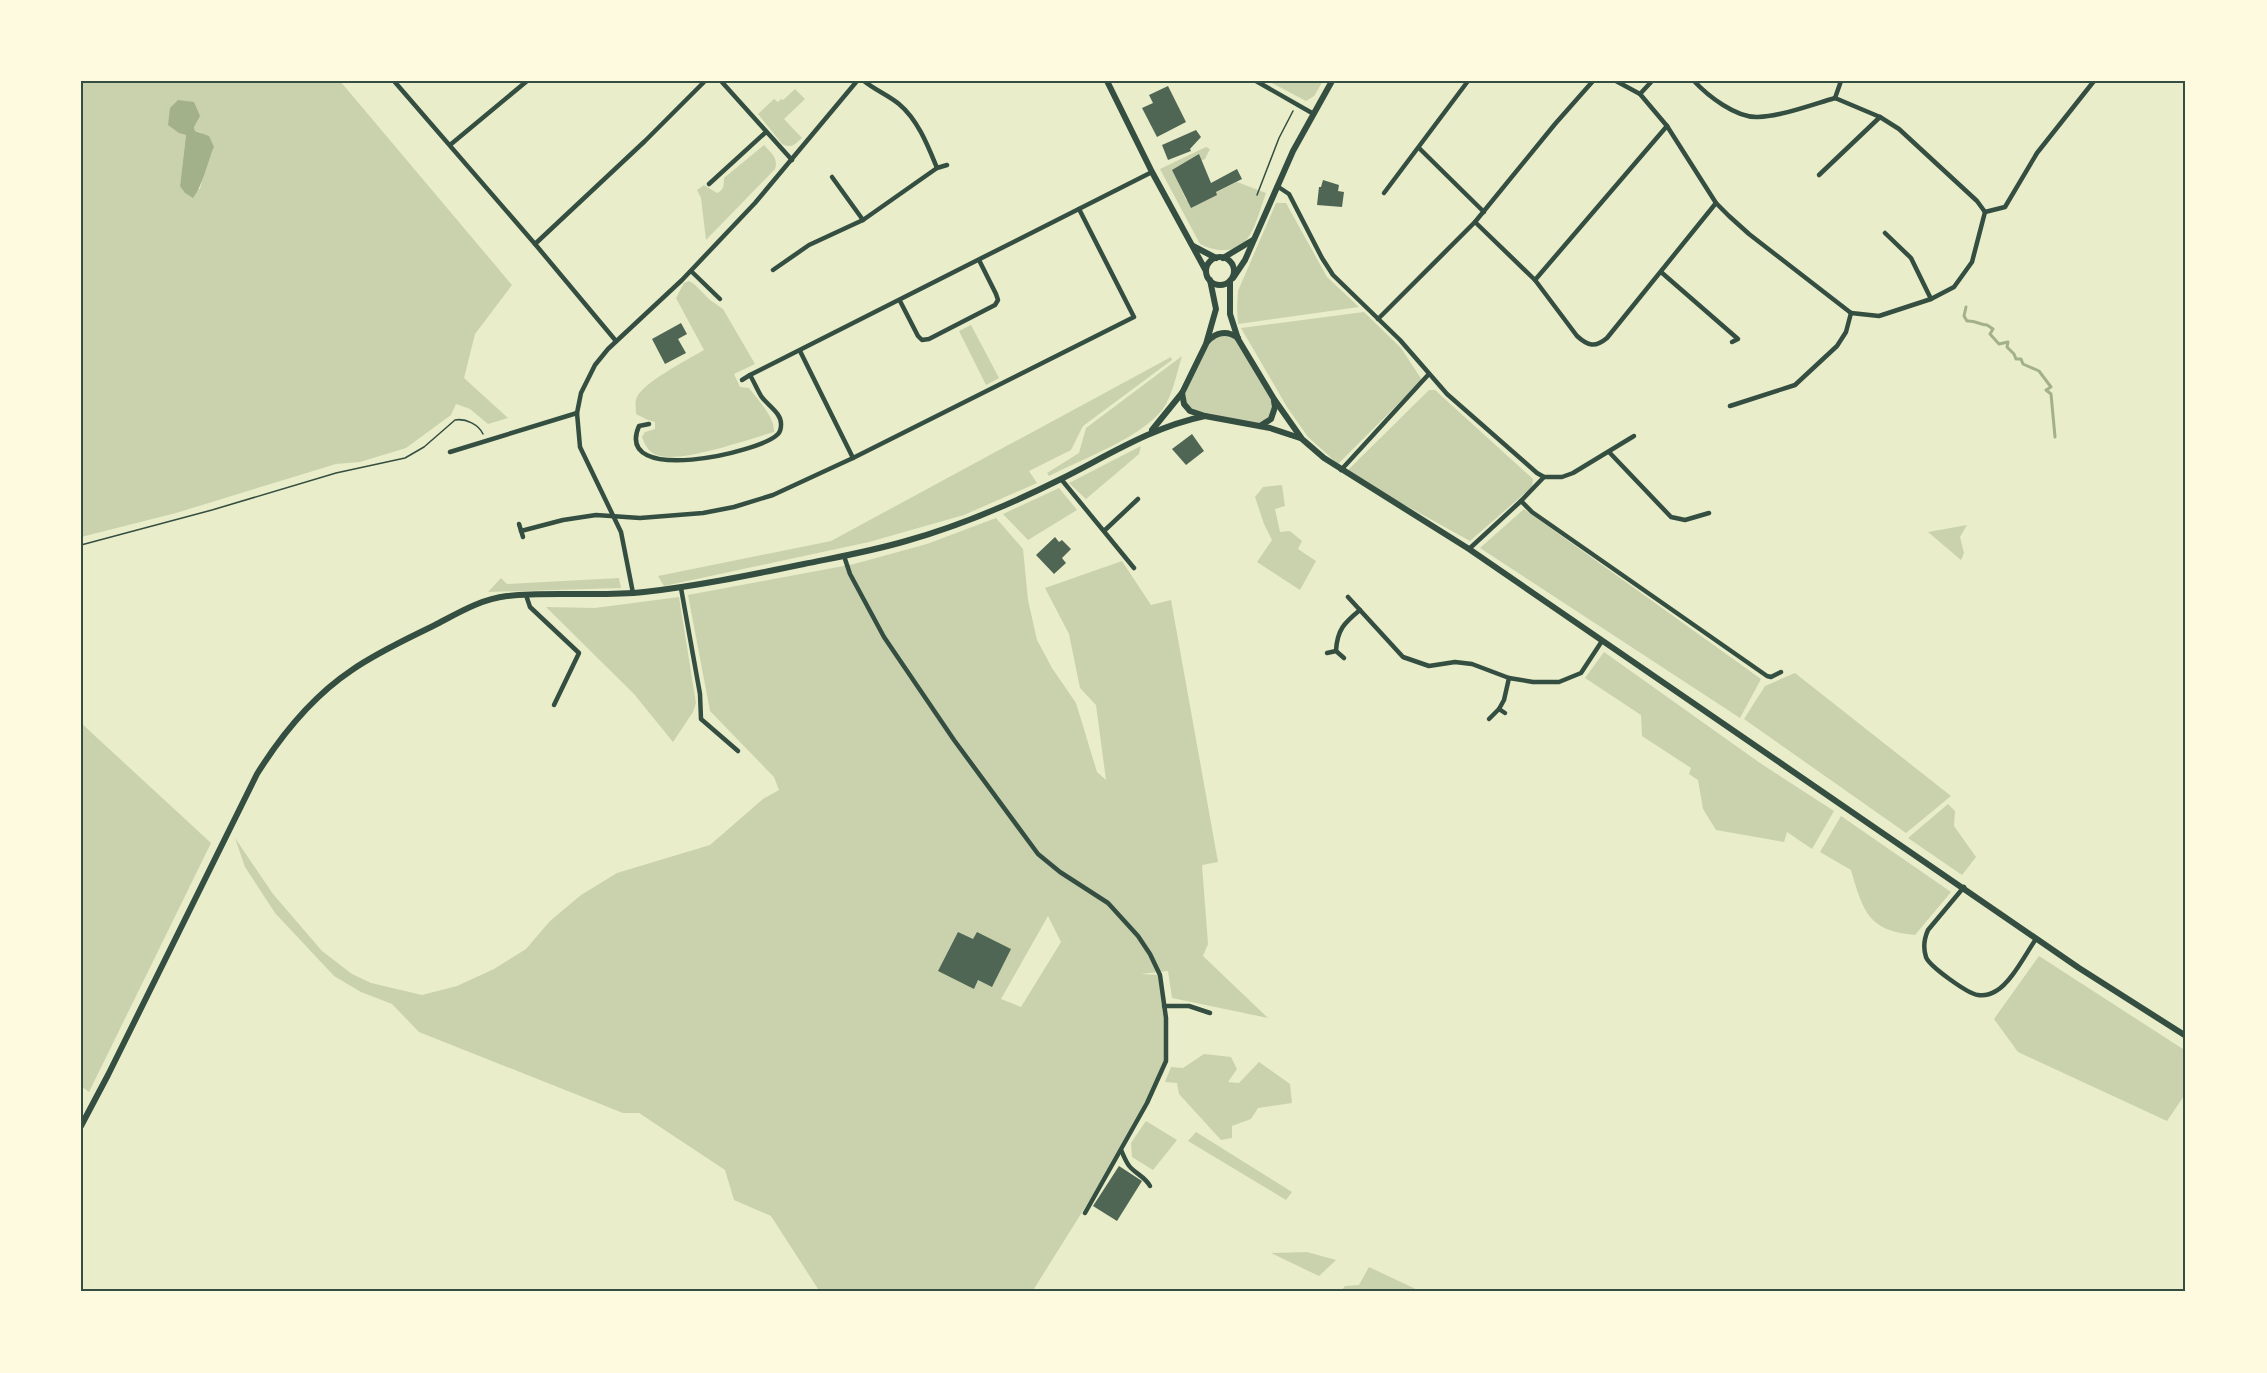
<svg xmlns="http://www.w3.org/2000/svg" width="2267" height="1373" viewBox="0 0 2267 1373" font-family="'Golos Text',sans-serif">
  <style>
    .green { fill: #cad2ad; fill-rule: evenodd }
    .water { fill: #a3b18a }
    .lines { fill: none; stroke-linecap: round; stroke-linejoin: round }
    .stream { stroke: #a3b18a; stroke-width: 3 }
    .building { fill: #4f6655 }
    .path { stroke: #344e41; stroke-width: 1.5 }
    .minor { stroke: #344e41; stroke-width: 4.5 }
    .secondary { stroke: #344e41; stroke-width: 6 }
    .neatline { fill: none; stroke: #344e41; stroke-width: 2 }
  </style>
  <rect width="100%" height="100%" fill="#e9edc9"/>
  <g class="green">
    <path d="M81 81H340L512 285 475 334 464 378 508 418 488 424 470 409 456 404 451 415 406 448 360 462 336 464 176 513 81 537ZM194 127 195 131 200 132 214 147 205 169 200 189 180 186 186 135Z"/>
    <path d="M1268 81H1323L1314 96 1306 101Z"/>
    <path d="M795 89 805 99 784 119 802 138C795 144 792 149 782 144L758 114 774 99 778 102 781 99 783 100Z"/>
    <path d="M764 145C770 152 779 158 775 169L706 240 701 198 697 190 704 185 717 193C724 190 724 185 724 178Z"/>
    <path d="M1206 147 1210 149 1205 159 1196 163 1178 182 1186 200 1198 201 1237 182 1266 193C1261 207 1256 226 1248 238 1237 254 1215 252 1200 244L1160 169Z"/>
    <path d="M1276 203H1286L1327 277 1359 307 1238 324 1237 308 1238 291Z"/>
    <path d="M689 281 694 284 710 300 723 309 755 364 734 374 740 387 749 388C758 400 775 417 774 432 748 439 680 464 656 455 648 451 645 445 642 437L645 432 655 429V422L648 420 636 414C636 407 634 401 638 395 648 380 687 360 704 350L676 298 684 283Z"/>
    <path d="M1364 312 1401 348 1422 380 1338 464 1308 437 1287 407 1241 328Z"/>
    <path d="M971 325 999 378 986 385 959 331Z"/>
    <path d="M1215 335H1233L1274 399V414L1260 426 1205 416 1184 404 1185 384 1206 344Z"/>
    <path d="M1182 356C1177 372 1174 389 1166 404 1149 435 1080 460 1049 476L1047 473 1079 453 1086 428Z"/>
    <path d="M1171 357 1172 360 1083 426 1071 450 1029 471 1037 483 964 515 869 542 664 586 658 576 831 541Z"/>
    <path d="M1429 390H1435L1533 479 1532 487 1470 541 1376 489 1347 471Z"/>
    <path d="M1141 446 1139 454 1086 499 1069 483Z"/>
    <path d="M1282 485 1285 506 1275 509 1280 532 1290 531 1302 541 1298 549 1316 561 1300 590 1257 562 1272 540 1264 524 1255 497 1263 487Z"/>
    <path d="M1059 488 1077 510 1028 540 1003 514Z"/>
    <path d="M1524 509 1761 679 1740 718 1480 548Z"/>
    <path d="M996 518 1023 549 1028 600 1037 640 1052 668 1076 703 1097 772 1106 780 1096 705 1080 688 1069 634 1045 588 1122 561 1151 605 1171 600 1218 862 1202 865 1208 944 1203 956 1268 1018 1172 998 1168 971 1141 974 1160 975 1164 1006 1166 1061 1121 1150 1032 1292H820L771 1216 734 1200 725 1170 639 1113H623L419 1032 392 1004 361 992 334 976 275 913 245 867 235 838 273 894 322 951 352 974 371 983 422 995 457 986 494 969 526 949 550 921 581 895 617 873 710 845 763 799 779 790 774 777 710 711 688 595 854 564 927 544ZM1048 916 1061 942 1021 1007 1001 999Z"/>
    <path d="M1967 525 1960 537 1964 553 1961 560 1928 532Z"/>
    <path d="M501 578 507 584 619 578 621 588 488 592Z"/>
    <path d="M679 597 696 703 693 712 673 742 634 694 546 607 595 608Z"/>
    <path d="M1604 652 1760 763 1834 811 1812 849 1787 832 1784 842 1716 830 1703 809 1698 780 1689 774 1691 768 1642 736 1641 715 1585 678Z"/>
    <path d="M1795 673 1951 796 1906 833 1744 719 1765 686Z"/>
    <path d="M81 723 211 843 89 1092 81 1086Z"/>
    <path d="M1948 804 1955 811 1954 826 1976 857 1962 875 1908 838Z"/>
    <path d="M1841 816 1951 892 1915 935C1868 931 1863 911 1851 870L1820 852Z"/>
    <path d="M2039 956 2186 1051V1093L2167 1121 2018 1052 1994 1019Z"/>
    <path d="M1204 1054 1231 1057 1237 1069 1228 1082 1239 1083 1259 1062 1290 1084 1292 1103 1258 1108 1251 1119 1232 1126V1138L1221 1140 1179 1094 1177 1083 1165 1082 1171 1067 1183 1068Z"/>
    <path d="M1146 1121 1177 1140 1153 1170 1132 1157 1131 1143Z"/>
    <path d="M1196 1132 1292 1192 1286 1200 1188 1141Z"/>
    <path d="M1307 1252 1336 1260 1319 1276 1271 1253Z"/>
    <path d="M1369 1267 1422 1292H1340L1345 1286 1359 1285Z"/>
  </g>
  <path class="water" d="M178 100 194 102 200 116 194 127 195 131 209 136 214 147C207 163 203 185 193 198L185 193 180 186 186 135 179 133 168 125 170 108Z"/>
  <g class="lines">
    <path class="stream" d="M1966 307 1964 316 1967 321C1975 320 1980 325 1987 325L1993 329 1990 334 1999 344 2008 342 2007 347 2014 354 2016 359H2021L2023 364 2039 371 2051 387 2046 390 2051 394 2055 437"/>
  </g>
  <g class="building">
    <path d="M1168 86 1186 122 1157 137 1142 108 1153 103 1149 95Z"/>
    <path d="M1196 130 1201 137 1190 149 1191 151 1168 160 1162 145Z"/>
    <path d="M1199 154 1211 183 1237 169 1242 179 1216 192 1217 195 1191 208 1172 170Z"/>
    <path d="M1323 180 1339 185 1338 191 1344 192 1342 207 1317 205 1319 187H1321Z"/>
    <path d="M681 323 687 334 678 339 686 353 665 364 652 339Z"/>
    <path d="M1192 434 1204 451 1186 465 1172 449Z"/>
    <path d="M1055 537 1059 542 1062 540 1071 549 1062 558 1066 563 1054 574 1036 555Z"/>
    <path d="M958 932 973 939 977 932 1011 949 992 987 978 980 974 989 938 971Z"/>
    <path d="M1119 1166 1142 1181 1117 1221 1093 1206Z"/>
  </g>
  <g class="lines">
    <g class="path">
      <path d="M1257 195 1279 138 1293 111"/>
      <path d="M81 545 212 510 336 473 405 458 424 447 455 420C466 418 479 425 483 434"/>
    </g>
    <g class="minor">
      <path d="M394 81 535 244 616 341"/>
      <path d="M721 81 792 160"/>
      <path d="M864 81C875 90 888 95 899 104 918 120 928 146 937 168"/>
      <path d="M1256 81 1312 113"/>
      <path d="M1616 81 1640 94 1667 126 1716 203 1729 216 1749 234 1851 313"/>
      <path d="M1694 81C1708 96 1736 118 1758 117 1782 116 1811 105 1835 98"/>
      <path d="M1640 94 1652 81"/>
      <path d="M1835 98 1880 117 1899 129 1977 201 1985 212"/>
      <path d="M1835 98 1841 81"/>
      <path d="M450 145 527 81"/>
      <path d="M1419 148 1484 212"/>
      <path d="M1819 175 1880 117"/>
      <path d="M832 177 863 220"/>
      <path d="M709 184 766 132"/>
      <path d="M1277 186 1289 194 1322 258 1333 275 1400 340 1447 394 1537 473 1544 477 1521 501 1532 512 1767 676 1771 677 1781 672"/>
      <path d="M1384 193 1468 81"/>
      <path d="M1985 212 2005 207 2037 153 2094 81"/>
      <path d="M1475 222 1535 280 1577 336C1588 346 1595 348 1607 338L1716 203"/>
      <path d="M1885 233 1911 258 1931 299"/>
      <path d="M535 244 645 141 705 81"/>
      <path d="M773 270 809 245 863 220 937 168 947 165"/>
      <path d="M691 271 720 299"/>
      <path d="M1661 272 1738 339 1732 342"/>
      <path d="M1535 280 1667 126"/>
      <path d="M900 301 918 336 922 340 929 339 995 305 998 300 996 294 979 260"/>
      <path d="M1851 313 1879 316 1931 299 1954 287 1972 262 1985 212"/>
      <path d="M1378 319 1475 222 1555 124 1593 81"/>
      <path d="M800 351 853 458"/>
      <path d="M742 380 750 375"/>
      <path d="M1730 406 1795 385 1837 346 1846 332 1851 313"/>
      <path d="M649 424 639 426C613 486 760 453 778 434 780 432 781 428 781 425 782 413 767 405 761 396 757 389 754 382 750 375L1152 172"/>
      <path d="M450 452 577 413"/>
      <path d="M1609 452 1671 517 1685 520 1709 513"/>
      <path d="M1341 470 1428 375"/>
      <path d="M1544 477H1562L1573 473 1634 436"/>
      <path d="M1061 479 1134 568"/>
      <path d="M519 524 523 537"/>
      <path d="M521 531 563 520 596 515 640 518 703 513 734 507 773 495 853 458 1134 317 1079 209"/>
      <path d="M1104 531 1138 499"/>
      <path d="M1469 549 1521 501"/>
      <path d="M844 556 850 574 884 637 954 740 1038 854 1060 872 1108 903 1138 936 1150 954 1160 975 1166 1018V1061L1147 1103 1085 1213"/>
      <path d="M681 588 700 694 701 719 738 751"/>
      <path d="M633 593 621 532 580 447 577 413 581 393 595 365 608 349 682 280 755 203 857 81"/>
      <path d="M526 595 530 607 579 653 554 705"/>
      <path d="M1348 597 1403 657 1429 666 1455 662 1472 664 1509 678 1533 682H1559L1581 673 1602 641"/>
      <path d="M1336 651C1337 630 1344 623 1360 610"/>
      <path d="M1327 653 1336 651 1344 658"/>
      <path d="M1499 709 1504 700 1509 678"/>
      <path d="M1489 719 1499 709 1505 713"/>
      <path d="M1964 887 1928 930C1924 939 1923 948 1926 957 1929 966 1968 994 1978 995 1984 996 1991 994 1996 991 2011 983 2026 953 2036 939"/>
      <path d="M1164 1006H1189L1210 1013"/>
      <path d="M1121 1150C1124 1156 1126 1163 1131 1168 1138 1175 1145 1177 1150 1186"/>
    </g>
    <g class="secondary">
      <path d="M1107 81 1152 172 1206 271"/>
      <path d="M1193 246 1216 258"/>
      <circle cx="1220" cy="271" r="14"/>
      <path d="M1223 258 1253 240"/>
      <path d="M1233 278 1245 260 1293 151 1332 81"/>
      <path d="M1230 281V314L1238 339 1274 399 1302 439 1324 458 1469 549 2079 968 2186 1036"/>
      <path d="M1207 342C1216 332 1227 330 1238 338"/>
      <path d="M1182 393 1184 404 1190 411 1205 416 1270 428 1300 438"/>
      <path d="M1260 426 1271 419 1275 407 1274 401"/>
      <path d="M1152 430 1182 393 1206 344 1216 309 1210 280"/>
      <path d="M81 1126 108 1075 257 774C282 734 313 696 352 670 378 652 407 639 435 625 458 613 481 599 507 596 552 591 598 597 644 592 697 586 750 575 804 564 838 557 872 551 906 541 960 526 1011 504 1061 479 1109 455 1152 427 1205 416"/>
    </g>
  </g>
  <rect width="2267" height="1373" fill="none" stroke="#fefae0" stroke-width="165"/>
  <rect x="82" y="82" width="2102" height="1208" class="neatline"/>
</svg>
